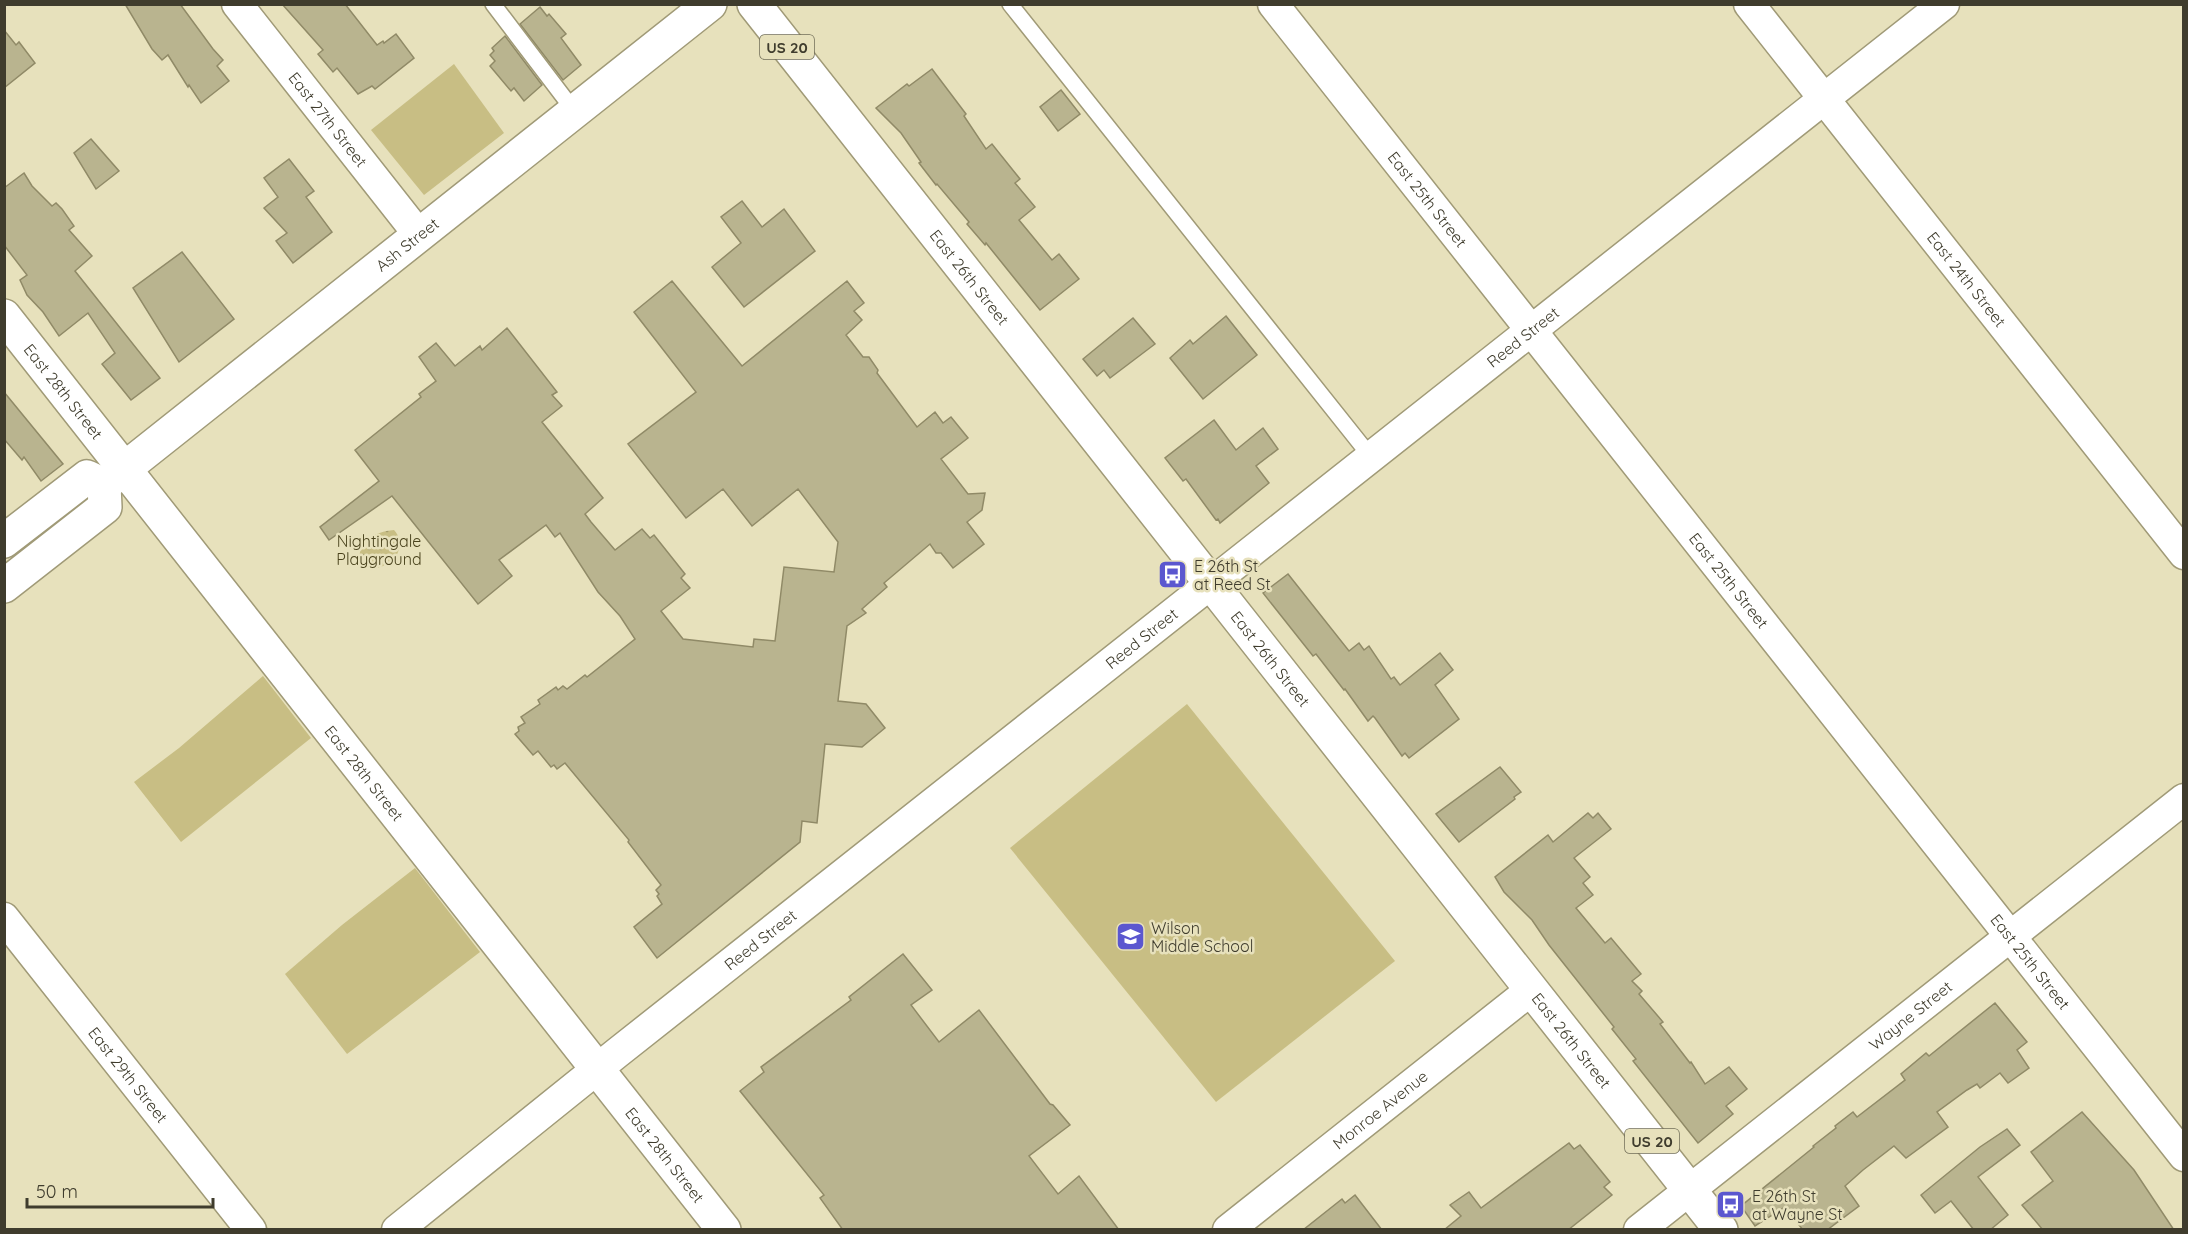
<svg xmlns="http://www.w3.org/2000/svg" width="2188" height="1234" viewBox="0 0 2188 1234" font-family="Quicksand,sans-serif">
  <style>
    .grass { fill: #c8be84 }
    .park { fill: url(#park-dots) }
    .building { fill: #b9b48f; stroke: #908a67; stroke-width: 1.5 }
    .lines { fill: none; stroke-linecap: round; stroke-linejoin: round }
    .service-casing { stroke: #a09a77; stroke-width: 18 }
    .minor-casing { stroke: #a09a77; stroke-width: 33 }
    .tertiary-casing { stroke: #a09a77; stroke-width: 36 }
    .primary-casing { stroke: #a09a77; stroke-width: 36 }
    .service { stroke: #fff; stroke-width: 15 }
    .minor { stroke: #fff; stroke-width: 30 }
    .tertiary { stroke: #fff; stroke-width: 33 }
    .primary { stroke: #fff; stroke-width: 33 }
    .labels { text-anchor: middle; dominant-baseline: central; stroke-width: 5; stroke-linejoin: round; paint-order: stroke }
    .shield { fill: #e7e1bc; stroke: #716e58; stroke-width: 1.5 }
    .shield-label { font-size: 15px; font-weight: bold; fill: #3f3c2d }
    .street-label { font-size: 16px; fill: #3f3c2d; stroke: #e7e1bc }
    .park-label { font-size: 16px; fill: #49421c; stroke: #e7e1bc }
    .poi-label { font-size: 16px; fill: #3f3c2d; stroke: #e7e1bc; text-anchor: start }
  </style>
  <defs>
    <pattern id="park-dots" width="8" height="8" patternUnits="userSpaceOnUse" patternTransform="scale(1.5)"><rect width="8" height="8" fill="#c8be84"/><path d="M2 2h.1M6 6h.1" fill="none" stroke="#a49c6c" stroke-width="1.8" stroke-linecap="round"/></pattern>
  </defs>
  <rect width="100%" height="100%" fill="#e7e1bc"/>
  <g class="grass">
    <path d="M454 64 504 133 424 195 371 130Z"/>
    <path d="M263 676 311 738 181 842 134 782 179 748Z"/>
    <path d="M1187 704 1395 961 1216 1102 1010 848Z"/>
    <path d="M415 868 480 952 347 1054 285 974 342 925Z"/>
  </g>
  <path class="park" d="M394 530C400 537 402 543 398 552 396 558 391 562 385 565 355 581 345 534 394 530Z"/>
  <g class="building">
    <path d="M125 4H180L213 49 223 60 217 66 229 81 201 103 189 85 188 87 168 55 162 60 152 49Z"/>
    <path d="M282 4H345L377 45 383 41 384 43 396 34 414 58 375 89 372 86 358 94 337 68 333 72 318 54 323 50Z"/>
    <path d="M540 7 547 16 549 14 566 34 561 38 581 65 563 80 520 24Z"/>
    <path d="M4 30 16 45 19 42 35 63 4 88Z"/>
    <path d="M505 36 542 85 524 101 514 88 511 91 490 66 495 61 490 55 494 51 492 48Z"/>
    <path d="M932 69 966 114 964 116 986 149 992 144 1020 179 1015 183 1035 207 1019 220 1052 260 1059 254 1079 279 1040 310 986 243 985 245 967 224 969 222 937 184 936 185 919 163 921 162 901 133 876 108 907 84 909 86Z"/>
    <path d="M1061 90 1080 114 1058 131 1040 107Z"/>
    <path d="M91 139 119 171 96 189 74 153Z"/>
    <path d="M289 159 314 191 306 197 332 232 293 263 276 241 287 233 264 208 278 197 264 178Z"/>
    <path d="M24 173 32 186 52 206 56 203 62 209 74 226 69 230 92 256 75 271 160 378 131 400 102 364 115 353 88 313 59 336 43 312 27 295 20 280 27 275 4 245V188Z"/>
    <path d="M742 201 762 227 784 209 815 251 744 307 712 267 741 243 721 217Z"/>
    <path d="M182 252 234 319 179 362 133 288Z"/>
    <path d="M672 281 742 366 847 281 864 303 854 311 862 320 846 335 863 357H869L878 370 877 373 917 427 935 412 943 423 951 417 968 438 941 459 968 494 985 493 982 510 967 522 984 544 953 568 941 553H936L930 544 884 583 887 587 862 609 866 613 847 626 838 701 866 704 885 728 862 747 825 744 817 823 802 821 800 842 657 958 634 927 662 904 657 896 659 894 656 890 661 885 628 842 629 840 565 763 557 769 554 765 551 767 538 751 533 755 515 734 519 731 518 727 525 723 521 717 540 704 538 700 556 687 558 690 563 686 567 689 585 675 587 677 635 639 620 616 598 592 560 533 555 537 546 525 499 560 512 576 478 604 392 496 329 540 320 527 379 481 355 450 421 397 419 394 436 381 419 357 436 343 455 366 480 346 482 350 507 328 557 392 552 395 562 406 542 422 603 498 585 514 591 522 615 550 642 529 650 538 654 535 685 574 681 578 690 588 661 611 683 639 753 647 754 639 775 641 784 567 834 572 838 542 798 489 752 526 723 489 686 518 628 444 696 392 634 312Z"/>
    <path d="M1226 316 1257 355 1203 399 1170 358 1190 340 1193 344Z"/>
    <path d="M1133 318 1155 344 1110 378 1104 370 1097 376 1083 359Z"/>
    <path d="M4 392 63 464 41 481 24 457 22 460 4 439Z"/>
    <path d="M1214 420 1236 450 1263 428 1278 449 1256 466 1269 483 1220 523 1218 519 1216 520 1186 479 1183 481 1165 458Z"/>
    <path d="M1288 574 1349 651 1359 643 1364 650 1369 646 1391 679 1394 677 1400 685 1440 653 1453 670 1435 685 1459 719 1409 758 1405 753 1402 756 1375 718 1373 716 1368 721 1345 689 1344 690 1316 654 1313 656 1263 593Z"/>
    <path d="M1500 767 1521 792 1514 797 1515 799 1459 842 1436 814Z"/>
    <path d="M1588 813 1593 818 1598 813 1611 829 1574 858 1590 877 1583 883 1593 895 1576 908 1605 943 1611 938 1641 974 1632 981 1642 991 1639 994 1663 1022 1660 1024 1690 1063 1691 1062 1705 1084 1729 1067 1747 1089 1726 1106 1733 1114 1698 1143 1633 1061 1636 1059 1612 1029 1614 1027 1549 945 1532 920 1504 892 1495 877 1548 835 1553 842Z"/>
    <path d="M903 954 932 990 911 1005 939 1042 979 1010 1050 1104 1053 1105 1070 1125 1029 1156 1058 1194 1079 1176 1119 1230H843L820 1198 824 1195 740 1091 764 1072 761 1067 851 1000 849 997Z"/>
    <path d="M1995 1003 2027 1042 2017 1050 2029 1068 2008 1083 2000 1073 1980 1088 1977 1084 1967 1090 1937 1112 1948 1127 1906 1158 1894 1146 1863 1170 1845 1186 1859 1206 1827 1230H1803L1785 1207 1755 1226 1741 1206 1814 1147 1813 1146 1836 1128 1835 1126 1853 1112 1857 1117 1905 1080 1901 1074 1926 1053 1929 1056Z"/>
    <path d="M2082 1112 2134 1170 2174 1230H2043L2022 1205 2053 1181 2031 1152Z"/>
    <path d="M2007 1129 2020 1145 1978 1177 2008 1215 1990 1230H1974L1951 1201 1935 1213 1921 1195 1980 1147Z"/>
    <path d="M1569 1143 1574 1149 1580 1145 1610 1182 1604 1187 1612 1195 1568 1230H1444L1461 1216 1450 1205 1469 1192 1481 1208Z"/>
    <path d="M1355 1195 1382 1230H1303L1342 1199 1345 1203Z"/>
  </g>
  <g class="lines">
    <defs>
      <g id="service">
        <path d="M493 4 575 112"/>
        <path d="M1010 4 1371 457"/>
      </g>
      <g id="minor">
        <path id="s1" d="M237 4 419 235"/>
        <path id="s2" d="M1273 4 2184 1156"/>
        <path id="s3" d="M1749 4 2184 554"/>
        <path id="s4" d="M4 918 251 1230"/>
        <path id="s5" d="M397 1230 617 1053 1944 4"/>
        <path id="s6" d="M1228 1230 1531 990"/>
        <path id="s7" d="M1639 1230 2184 799"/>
      </g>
      <g id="tertiary">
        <path id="s8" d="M4 316 724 1230"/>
        <path id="s9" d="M104 485 710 4"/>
        <path d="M4 541 87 477 104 485 105 507 4 586"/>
      </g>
      <g id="primary">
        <path id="s10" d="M754 4 1721 1230"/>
      </g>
    </defs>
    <use href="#service" class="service-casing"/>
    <use href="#minor" class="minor-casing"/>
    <use href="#tertiary" class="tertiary-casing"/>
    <use href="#primary" class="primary-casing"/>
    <use href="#service" class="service"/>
    <use href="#minor" class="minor"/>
    <use href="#tertiary" class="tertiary"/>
    <use href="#primary" class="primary"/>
  </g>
  <defs>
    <symbol id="bus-square" viewBox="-11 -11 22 22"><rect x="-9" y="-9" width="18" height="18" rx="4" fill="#5b57cf" stroke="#e7e1bc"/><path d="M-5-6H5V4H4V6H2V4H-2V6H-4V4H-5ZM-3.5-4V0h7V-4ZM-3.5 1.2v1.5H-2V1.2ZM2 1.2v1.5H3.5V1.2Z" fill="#fff"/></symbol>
    <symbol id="school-square" viewBox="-11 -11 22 22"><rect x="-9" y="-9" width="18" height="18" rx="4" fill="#5b57cf" stroke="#e7e1bc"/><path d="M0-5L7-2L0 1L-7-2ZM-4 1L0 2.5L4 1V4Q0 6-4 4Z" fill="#fff"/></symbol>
  </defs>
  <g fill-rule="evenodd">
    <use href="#bus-square" x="1156" y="558" width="33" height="33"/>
    <use href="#school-square" x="1114" y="920" width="33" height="33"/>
    <use href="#bus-square" x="1714" y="1188" width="33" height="33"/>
  </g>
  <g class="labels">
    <g class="shield">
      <rect x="760" y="35" width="54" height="24" rx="4.5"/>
      <rect x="1625" y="1129" width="54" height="24" rx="4.5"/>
    </g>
    <g class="shield-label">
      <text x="787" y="47">US 20</text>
      <text x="1652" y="1141">US 20</text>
    </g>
    <g class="street-label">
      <text stroke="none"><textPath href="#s1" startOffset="147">East 27th Street</textPath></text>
      <text stroke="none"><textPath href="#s2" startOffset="249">East 25th Street</textPath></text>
      <text stroke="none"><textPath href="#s9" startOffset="387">Ash Street</textPath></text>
      <text stroke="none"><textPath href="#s10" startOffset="348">East 26th Street</textPath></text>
      <text stroke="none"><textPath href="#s3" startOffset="351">East 24th Street</textPath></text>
      <text stroke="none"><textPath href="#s5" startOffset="1437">Reed Street</textPath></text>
      <text stroke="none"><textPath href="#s8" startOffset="96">East 28th Street</textPath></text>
      <text stroke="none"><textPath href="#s2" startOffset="735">East 25th Street</textPath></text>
      <text stroke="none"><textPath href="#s5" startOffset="951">Reed Street</textPath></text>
      <text stroke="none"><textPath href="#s10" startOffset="834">East 26th Street</textPath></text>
      <text stroke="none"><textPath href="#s8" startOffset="582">East 28th Street</textPath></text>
      <text stroke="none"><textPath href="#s5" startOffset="465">Reed Street</textPath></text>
      <text stroke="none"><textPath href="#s2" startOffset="1221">East 25th Street</textPath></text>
      <text stroke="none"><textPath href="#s7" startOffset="346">Wayne Street</textPath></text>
      <text stroke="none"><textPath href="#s10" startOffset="1320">East 26th Street</textPath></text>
      <text stroke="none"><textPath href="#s4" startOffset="200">East 29th Street</textPath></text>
      <text stroke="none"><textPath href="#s6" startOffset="194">Monroe Avenue</textPath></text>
      <text stroke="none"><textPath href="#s8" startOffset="1068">East 28th Street</textPath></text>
    </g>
    <g class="park-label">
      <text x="379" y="541">Nightingale<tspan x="379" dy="18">Playground</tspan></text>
    </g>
    <g class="poi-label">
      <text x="1194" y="566">E 26th St<tspan x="1194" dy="18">at Reed St</tspan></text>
      <text x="1151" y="928">Wilson<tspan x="1151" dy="18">Middle School</tspan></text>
      <text x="1752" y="1196">E 26th St<tspan x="1752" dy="18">at Wayne St</tspan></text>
    </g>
  </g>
  <rect width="2188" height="1234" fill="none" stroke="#3f3c2d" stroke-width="12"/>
  <path d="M27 1198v9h186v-9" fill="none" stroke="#3f3c2d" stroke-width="3"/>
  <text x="36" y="1198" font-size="18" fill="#3f3c2d" stroke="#e7e1bc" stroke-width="4.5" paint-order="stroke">50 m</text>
</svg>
